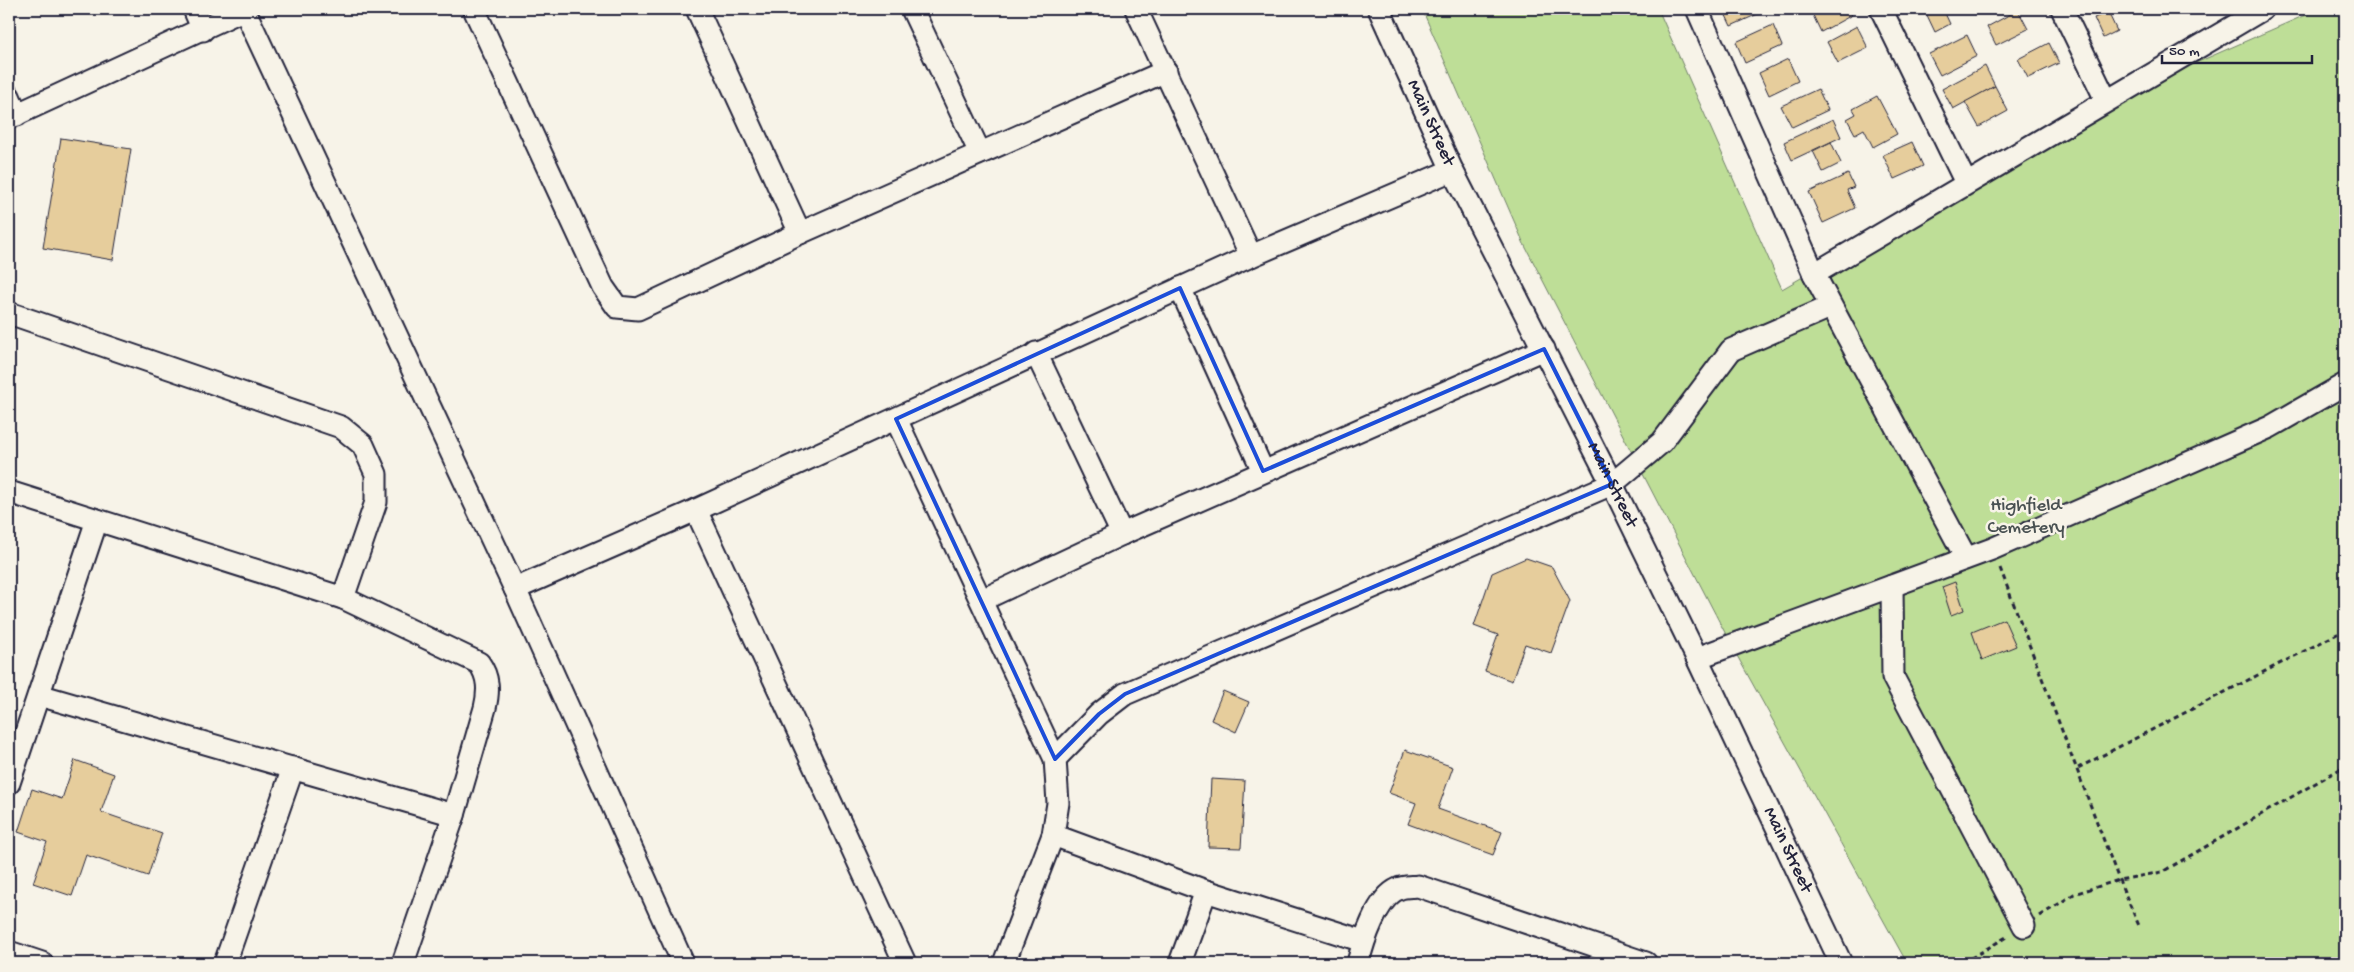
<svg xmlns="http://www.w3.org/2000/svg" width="2354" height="972" viewBox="0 0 2354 972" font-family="'Gochi Hand',sans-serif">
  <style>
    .green { fill: #bede97; stroke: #708069 }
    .building { fill: #e6cd9c; stroke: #22223b }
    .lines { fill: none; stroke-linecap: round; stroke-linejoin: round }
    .minor-casing { stroke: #22223b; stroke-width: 25 }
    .path { stroke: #22223b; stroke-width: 3; stroke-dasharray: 5 4; stroke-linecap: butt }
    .minor { stroke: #f7f3e8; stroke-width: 21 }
    .marked { fill: none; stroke: #1d4ed8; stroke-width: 4; stroke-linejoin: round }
    .labels { text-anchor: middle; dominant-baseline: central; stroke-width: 5; stroke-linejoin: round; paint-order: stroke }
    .street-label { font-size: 19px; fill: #22223b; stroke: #f7f3e8 }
    .park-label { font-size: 19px; fill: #495152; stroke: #f7f3e8 }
  </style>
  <rect width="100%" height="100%" fill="#f7f3e8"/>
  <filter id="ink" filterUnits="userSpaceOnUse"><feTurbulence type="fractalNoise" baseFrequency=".02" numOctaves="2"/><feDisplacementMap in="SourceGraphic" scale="10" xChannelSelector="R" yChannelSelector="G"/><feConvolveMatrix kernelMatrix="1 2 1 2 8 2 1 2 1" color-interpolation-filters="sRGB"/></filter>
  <g filter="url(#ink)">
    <path class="green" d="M1422 9H1658L1782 289 2100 105 2319 9H2345V963H1907L1735 652 1524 244Z"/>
    <g class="building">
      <path d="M1723 9H1769L1731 26Z"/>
      <path d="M1810 9H1848L1852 15 1821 32Z"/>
      <path d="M1935 9H1943L1950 24 1935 32 1926 13Z"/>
      <path d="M2018 10 2028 29 1996 45 1987 27Z"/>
      <path d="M2108 12 2117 31 2103 38 2094 18Z"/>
      <path d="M1773 25 1782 46 1745 63 1736 42Z"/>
      <path d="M1857 26 1868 48 1838 63 1827 42Z"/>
      <path d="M1967 35 1977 56 1940 75 1929 54Z"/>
      <path d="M2049 43 2059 63 2028 78 2018 59Z"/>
      <path d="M1788 59 1798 81 1769 95 1759 73Z"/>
      <path d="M1985 66 1995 86 1953 109 1942 89Z"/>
      <path d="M1995 86 2008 111 1979 127 1965 102Z"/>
      <path d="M1818 89 1828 110 1792 127 1781 106Z"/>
      <path d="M1877 96 1897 134 1873 147 1864 129 1855 134 1847 119 1856 114 1853 109Z"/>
      <path d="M1833 119 1841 137 1792 160 1784 142Z"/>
      <path d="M61 138 131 149 113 260 43 248Z"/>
      <path d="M1831 142 1841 163 1823 172 1813 151Z"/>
      <path d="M1912 142 1923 166 1894 179 1883 155Z"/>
      <path d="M1848 174 1854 187 1847 190 1855 208 1823 223 1809 192Z"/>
      <path d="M1526 558 1552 567 1570 601 1551 653 1525 644 1512 681 1485 671 1498 635 1474 626 1492 573Z"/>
      <path d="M1955 582 1964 610 1951 615 1942 587Z"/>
      <path d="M2004 619 2016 646 1982 660 1972 632Z"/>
      <path d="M1223 691 1249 702 1236 732 1211 720Z"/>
      <path d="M1405 750 1453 767 1438 809 1502 832 1493 855 1408 824 1416 803 1389 793Z"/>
      <path d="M75 760 114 774 101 812 162 833 148 876 86 855 72 896 33 883 47 842 18 832 32 789 62 799Z"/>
      <path d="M1211 779 1245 781 1241 848 1208 847Z"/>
    </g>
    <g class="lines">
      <defs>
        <g id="minor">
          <path d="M194 9 203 30"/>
          <path d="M244 9 515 589 683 963"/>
          <path d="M474 9 603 287 617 307 638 309 800 233 1166 71"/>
          <path d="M697 9 800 233"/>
          <path d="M912 9 980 153"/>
          <path d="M1136 9 1251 256"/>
          <path id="s1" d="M1379 9 1452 170 1612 484 1697 658 1841 963"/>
          <path d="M1697 9 1814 274 1966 558"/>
          <path d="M1881 9 1966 183"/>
          <path d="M2062 9 2106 100"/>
          <path d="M9 96 17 115"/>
          <path d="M9 118 245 9"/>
          <path d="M1814 274 2263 9"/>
          <path d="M1180 288 1263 471"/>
          <path d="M9 313 341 427 363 445 376 474V502L343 598"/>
          <path d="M1036 353 1122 534"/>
          <path d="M896 419 1055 759 1058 803 1053 835 1004 963"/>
          <path d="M9 492 343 598 479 663C489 677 489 691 485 708L454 815 403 963"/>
          <path d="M696 510 905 963"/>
          <path d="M1892 586 1893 677 2024 926"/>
          <path d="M515 589 696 510 1251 256 1452 170"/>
          <path d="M982 600 1122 534 1544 349"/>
          <path d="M1697 658 1992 549 2270 427 2345 384"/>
          <path d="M39 695 454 815"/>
          <path d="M1055 759 1099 714 1125 694 1612 484 1662 442 1731 350 1830 307"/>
          <path d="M9 783 97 520"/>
          <path d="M1053 835 1206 891 1363 941"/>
          <path d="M9 952 42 963"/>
          <path d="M225 963 293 768"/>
          <path d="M1180 963 1206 891"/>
          <path d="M1358 963C1363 942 1377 898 1398 889 1404 886 1412 887 1418 886L1646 963"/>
        </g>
      </defs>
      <use href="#minor" class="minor-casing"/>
      <g class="path">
        <path d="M2000 568 2119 880 2140 928"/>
        <path d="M2078 768 2345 630"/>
        <path d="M2040 916 2074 894 2119 880 2162 872 2345 766"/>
        <path d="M1963 963 2008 936"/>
      </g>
      <use href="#minor" class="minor"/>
    </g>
  </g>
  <path class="marked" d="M1180 288 1263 471 1544 349 1612 484 1125 694 1099 714 1055 759 896 419Z"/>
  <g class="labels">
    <g class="street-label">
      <text stroke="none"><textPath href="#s1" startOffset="125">Main Street</textPath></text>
      <text stroke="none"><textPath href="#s1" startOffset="530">Main Street</textPath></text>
      <text stroke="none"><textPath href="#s1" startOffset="935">Main Street</textPath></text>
    </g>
    <g class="park-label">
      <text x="2026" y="506">Highfield<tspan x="2026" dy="22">Cemetery</tspan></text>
    </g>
  </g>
  <rect width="2354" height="972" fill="none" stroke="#f7f3e8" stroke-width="30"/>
  <rect x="15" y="15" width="2324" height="942" fill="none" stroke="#22223b" stroke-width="2" filter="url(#ink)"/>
  <path d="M2162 55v8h150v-8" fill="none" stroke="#22223b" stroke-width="2.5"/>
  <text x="2169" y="55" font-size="15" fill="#22223b" stroke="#f7f3e8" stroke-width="4" paint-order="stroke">50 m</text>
</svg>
